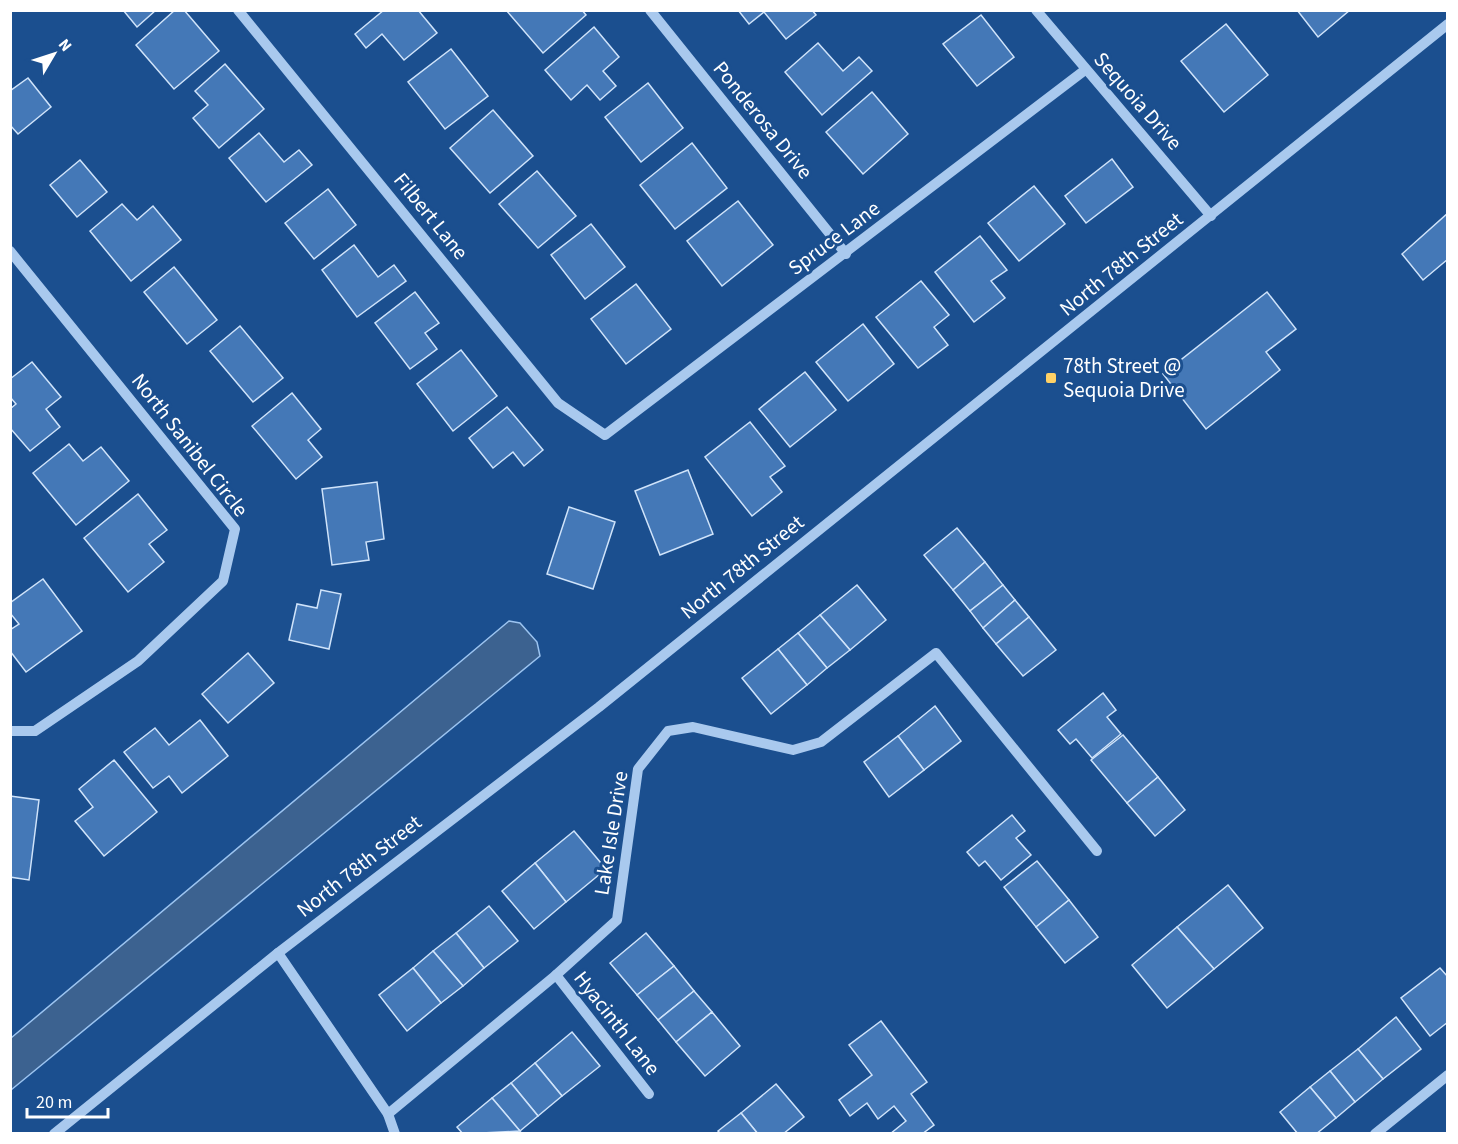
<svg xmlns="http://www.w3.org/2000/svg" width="1458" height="1144" viewBox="0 0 1458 1144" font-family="'Source Sans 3',sans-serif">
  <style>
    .water { fill: #3c6290; stroke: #9cc4f0; stroke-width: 1.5 }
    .building { fill: #4478b7; stroke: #cfe3fa; stroke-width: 1.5 }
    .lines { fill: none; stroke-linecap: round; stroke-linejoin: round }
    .minor { stroke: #a9c9ee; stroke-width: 10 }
    .poi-dot { fill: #ffd166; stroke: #1b4f8f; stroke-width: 2 }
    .labels { text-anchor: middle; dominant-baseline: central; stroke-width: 6; stroke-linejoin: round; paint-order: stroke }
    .street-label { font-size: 21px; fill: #fff; stroke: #1b4f8f }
    .poi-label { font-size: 21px; fill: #fff; stroke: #1b4f8f; text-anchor: start }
  </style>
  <rect width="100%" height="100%" fill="#1b4f8f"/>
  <path class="water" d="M509 621 520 623 537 642 540 656 11 1090V1038Z"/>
  <g class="building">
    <path d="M123 10H156L137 27Z"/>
    <path d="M175 10H184L219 51 174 89 136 45Z"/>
    <path d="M384 10H418L437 33 404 60 382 34 366 48 355 34Z"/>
    <path d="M506 10H582L586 15 543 53Z"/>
    <path d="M738 10H812L816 15 786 39 764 12 749 24Z"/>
    <path d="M1297 10H1350L1318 37Z"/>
    <path d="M981 15 1014 57 977 86 943 44Z"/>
    <path d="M1226 24 1268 75 1224 112 1181 61Z"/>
    <path d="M594 27 619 57 603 71 616 86 600 100 587 85 571 100 545 70Z"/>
    <path d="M818 43 843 71 859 57 872 71 822 115 785 72Z"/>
    <path d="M451 49 488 96 445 129 408 82Z"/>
    <path d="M225 64 264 109 219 148 193 118 208 105 195 91Z"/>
    <path d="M28 78 51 107 18 134 10 125V91Z"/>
    <path d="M648 83 683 128 641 162 605 117Z"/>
    <path d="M872 92 908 134 863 174 826 132Z"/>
    <path d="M493 110 533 156 490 193 450 148Z"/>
    <path d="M259 133 284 162 299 150 312 165 266 202 229 158Z"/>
    <path d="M692 143 727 188 675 229 640 185Z"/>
    <path d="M1112 159 1133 187 1086 223 1065 196Z"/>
    <path d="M80 160 107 192 77 217 50 185Z"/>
    <path d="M537 171 576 216 538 248 499 204Z"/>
    <path d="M1034 186 1065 224 1019 261 988 223Z"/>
    <path d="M328 189 356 225 314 259 285 223Z"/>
    <path d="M738 201 773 245 722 286 687 241Z"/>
    <path d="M122 204 137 220 153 206 181 240 131 281 90 231Z"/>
    <path d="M1448 213V259L1423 280 1402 254Z"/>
    <path d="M591 224 625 267 585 299 551 255Z"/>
    <path d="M980 236 1007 270 991 281 1005 298 974 322 935 272Z"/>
    <path d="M354 245 378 277 394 265 406 281 357 317 322 270Z"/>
    <path d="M174 267 217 320 187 344 144 292Z"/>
    <path d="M921 281 949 315 934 327 948 345 918 368 876 317Z"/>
    <path d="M636 284 671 329 626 364 591 319Z"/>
    <path d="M415 292 439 323 425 333 437 349 410 369 375 323Z"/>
    <path d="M1267 292 1296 329 1266 352 1280 370 1206 429 1163 374Z"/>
    <path d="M863 324 894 364 848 401 816 362Z"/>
    <path d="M240 326 283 378 253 402 210 351Z"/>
    <path d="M461 350 497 396 453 431 417 384Z"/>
    <path d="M32 362 61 397 46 409 60 427 30 451 10 428V409L16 404 10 397V379Z"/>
    <path d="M805 372 836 410 790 447 759 409Z"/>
    <path d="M292 393 321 429 308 440 322 457 296 479 252 426Z"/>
    <path d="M507 407 543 450 524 466 513 452 493 468 469 438Z"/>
    <path d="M750 422 785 466 770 477 782 492 752 516 705 457Z"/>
    <path d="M69 444 83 461 101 447 129 481 76 525 33 473Z"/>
    <path d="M688 470 713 534 660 555 635 491Z"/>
    <path d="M377 482 384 539 366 542 369 560 332 565 322 489Z"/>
    <path d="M138 494 167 530 149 544 164 562 128 592 84 538Z"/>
    <path d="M569 507 615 522 593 589 547 574Z"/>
    <path d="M957 528 985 562 953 590 924 555Z"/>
    <path d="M985 562 1003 585 970 611 953 590Z"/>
    <path d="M43 579 82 631 26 672 10 651V630L19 624 10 613V603Z"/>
    <path d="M857 585 886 620 850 650 820 615Z"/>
    <path d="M1003 585 1015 600 983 628 970 611Z"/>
    <path d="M321 590 341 594 329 649 289 640 297 604 317 608Z"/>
    <path d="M1015 600 1029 617 996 644 983 628Z"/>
    <path d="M820 615 850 650 827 668 798 633Z"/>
    <path d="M1029 617 1056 650 1023 676 996 644Z"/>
    <path d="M798 633 827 668 807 685 778 649Z"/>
    <path d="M778 649 807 685 771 714 742 678Z"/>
    <path d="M248 653 274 683 228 723 202 694Z"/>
    <path d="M1103 693 1116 710 1107 717 1121 734 1092 758 1076 739 1070 744 1058 730Z"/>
    <path d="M935 706 961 741 924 770 898 736Z"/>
    <path d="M200 720 228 756 182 793 169 776 153 788 124 752 155 728 169 745Z"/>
    <path d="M1123 735 1158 777 1127 803 1091 760Z"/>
    <path d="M898 736 924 770 889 797 864 762Z"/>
    <path d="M114 760 157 812 104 856 75 821 93 807 79 789Z"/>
    <path d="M1158 777 1185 810 1155 836 1127 803Z"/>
    <path d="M10 796 39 800 29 880 10 877Z"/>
    <path d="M1012 815 1025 831 1016 838 1031 855 1001 880 985 861 979 866 967 852Z"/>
    <path d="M574 831 606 869 566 902 535 863Z"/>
    <path d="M1037 861 1069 900 1036 927 1004 887Z"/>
    <path d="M535 863 566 902 534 929 502 891Z"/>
    <path d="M1228 885 1263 928 1214 969 1177 927Z"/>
    <path d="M1069 900 1098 937 1065 963 1036 927Z"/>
    <path d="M489 906 518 941 484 968 456 933Z"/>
    <path d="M1177 927 1214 969 1167 1008 1132 965Z"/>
    <path d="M456 933 484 968 463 986 433 951Z"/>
    <path d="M646 933 674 966 637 995 610 963Z"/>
    <path d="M433 951 463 986 441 1003 413 968Z"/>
    <path d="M674 966 694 991 658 1020 637 995Z"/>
    <path d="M413 968 441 1003 407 1031 379 995Z"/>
    <path d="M1440 968 1448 977V1022L1430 1036 1401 998Z"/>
    <path d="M694 991 712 1012 676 1042 658 1020Z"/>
    <path d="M712 1012 740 1046 705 1076 676 1042Z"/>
    <path d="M1396 1017 1421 1049 1383 1079 1358 1049Z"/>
    <path d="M881 1021 927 1082 911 1094 934 1125 922 1134H890L906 1121 894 1106 878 1119 867 1103 850 1116 839 1100 872 1075 849 1045Z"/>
    <path d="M572 1032 600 1066 562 1096 535 1063Z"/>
    <path d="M1358 1049 1383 1079 1355 1102 1330 1071Z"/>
    <path d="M535 1063 562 1096 538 1116 511 1083Z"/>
    <path d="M1330 1071 1355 1102 1336 1118 1310 1087Z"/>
    <path d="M511 1083 538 1116 520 1131 492 1098Z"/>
    <path d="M776 1084 804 1117 783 1134H758L741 1113Z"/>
    <path d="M1310 1087 1336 1118 1316 1134H1298L1280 1112Z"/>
    <path d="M492 1098 520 1131 463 1134 457 1127Z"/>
    <path d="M741 1113 758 1134H721L718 1131Z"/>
  </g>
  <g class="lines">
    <g class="minor">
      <path d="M238 10 558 403 605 435 1085 70"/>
      <path d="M650 10 846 254"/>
      <path d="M1036 10 1211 216"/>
      <path d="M10 251 235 529 223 581 138 661 35 731H10"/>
      <path d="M278 953 388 1114 395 1134"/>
      <path d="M556 975 649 1094"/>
      <path d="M388 1114 556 975 617 920 638 769 668 731 693 727 793 750 821 742 936 653 1097 851"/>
      <path d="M54 1134 278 953 599 707 1448 24"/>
      <path d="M1375 1134 1448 1075"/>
    </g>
  </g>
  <rect class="poi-dot" x="1045" y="372" width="12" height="12" rx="3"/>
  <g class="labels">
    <g class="street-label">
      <text transform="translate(1138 101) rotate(49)">Sequoia Drive</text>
      <text transform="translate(763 120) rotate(51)">Ponderosa Drive</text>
      <text transform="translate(431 216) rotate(51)">Filbert Lane</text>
      <text transform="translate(834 238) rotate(-37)">Spruce Lane</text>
      <text transform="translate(1121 264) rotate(-39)">North 78th Street</text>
      <text transform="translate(190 445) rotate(52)">North Sanibel Circle</text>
      <text transform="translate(742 567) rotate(-39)">North 78th Street</text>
      <text transform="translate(611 833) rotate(-81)">Lake Isle Drive</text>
      <text transform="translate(359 866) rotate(-38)">North 78th Street</text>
      <text transform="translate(617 1023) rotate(52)">Hyacinth Lane</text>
    </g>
    <g class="poi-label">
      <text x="1063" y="366">78th Street @<tspan x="1063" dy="24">Sequoia Drive</tspan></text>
    </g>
  </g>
  <rect width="1458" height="1144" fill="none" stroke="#ffffff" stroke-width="24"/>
  <g transform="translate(54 54) rotate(51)" stroke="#1b4f8f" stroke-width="4.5" paint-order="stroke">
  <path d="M0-4.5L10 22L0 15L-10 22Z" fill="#ffffff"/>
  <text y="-9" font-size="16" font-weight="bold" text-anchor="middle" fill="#ffffff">N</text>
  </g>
  <path d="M27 1108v9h81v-9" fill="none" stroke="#ffffff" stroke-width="3"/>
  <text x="36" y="1108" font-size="18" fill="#ffffff" stroke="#1b4f8f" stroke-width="4.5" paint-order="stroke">20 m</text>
</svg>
